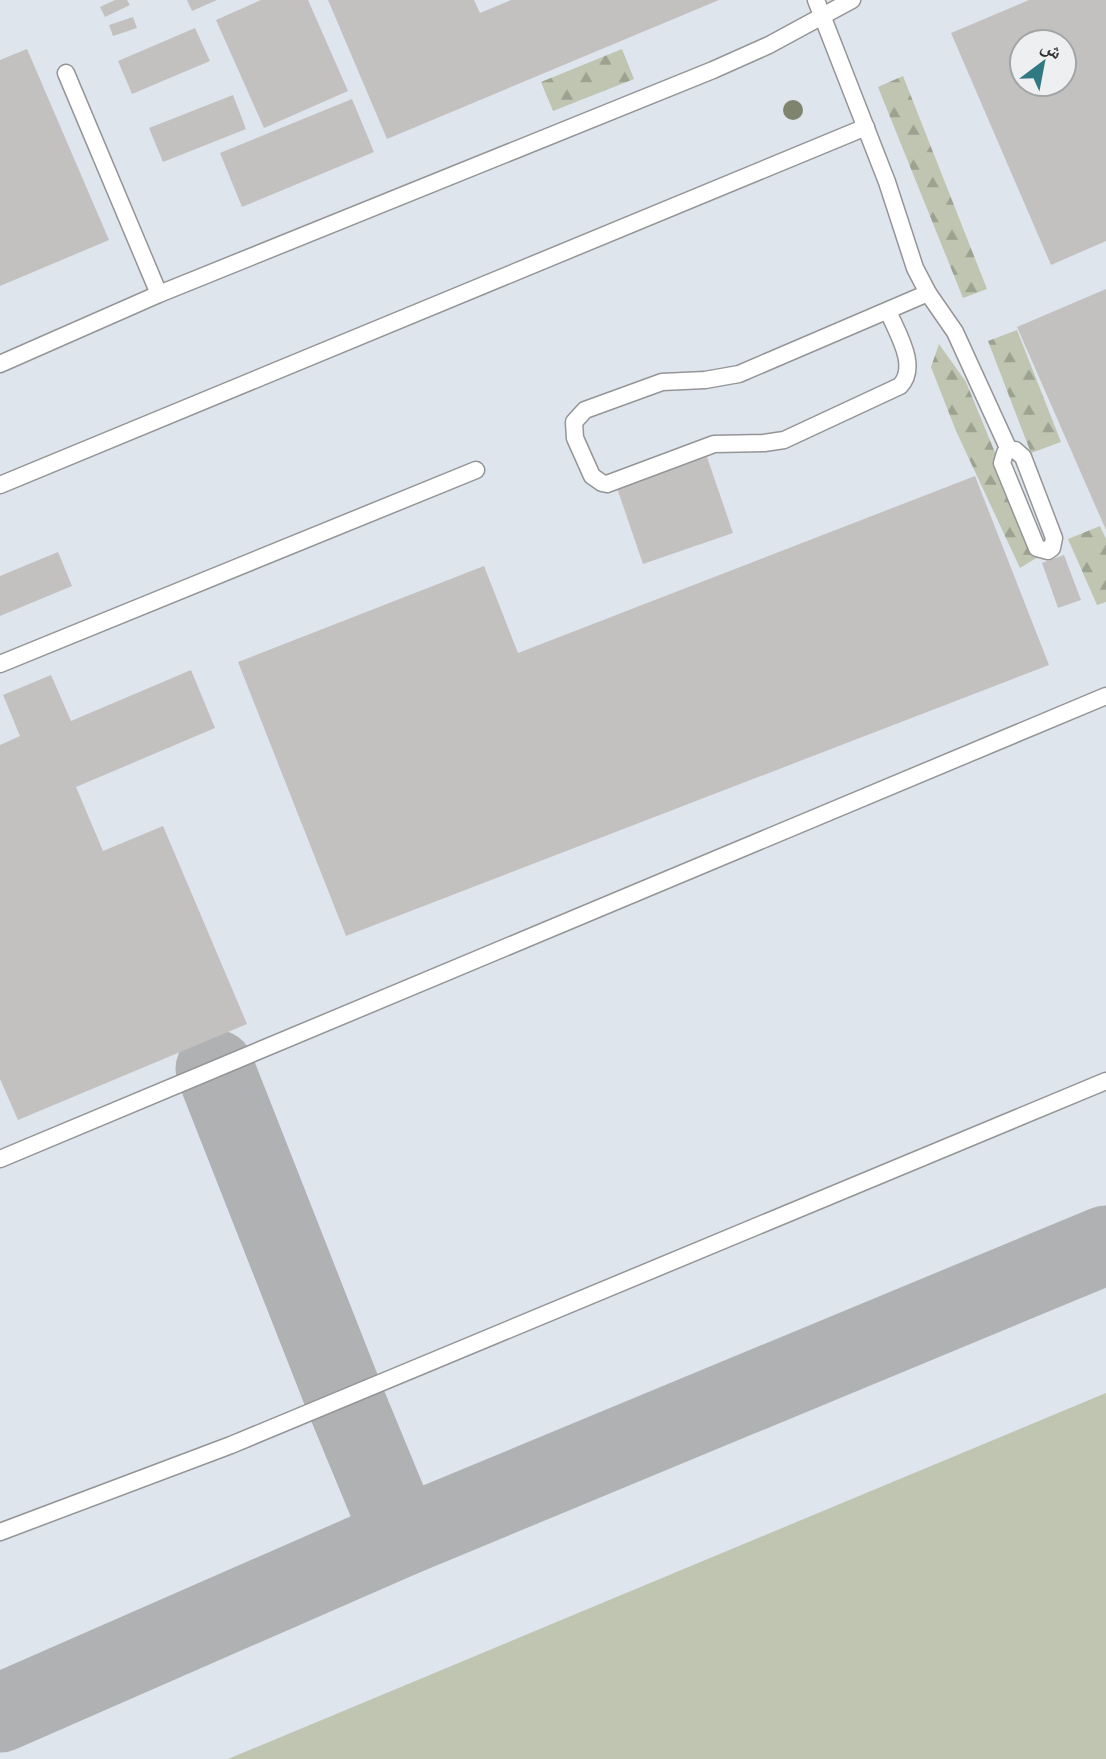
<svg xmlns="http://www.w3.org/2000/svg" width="1106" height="1759" viewBox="0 0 1106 1759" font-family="Karla,'Noto Naskh Arabic',sans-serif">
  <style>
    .built { fill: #dee5ed; fill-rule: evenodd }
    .grass { fill: #bfc5b0 }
    .forest { fill: url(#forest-firs) }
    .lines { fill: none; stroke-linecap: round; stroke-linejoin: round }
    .taxiway { stroke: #b0b1b2; stroke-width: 79 }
    .building { fill: #c3c1bf; fill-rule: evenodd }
    .service-casing { stroke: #949597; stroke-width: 19 }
    .service { stroke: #fff; stroke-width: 16 }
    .tree { fill: #7f846f }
  </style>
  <defs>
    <pattern id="forest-firs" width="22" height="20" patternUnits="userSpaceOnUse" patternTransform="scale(1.75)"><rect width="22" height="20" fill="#bfc5b0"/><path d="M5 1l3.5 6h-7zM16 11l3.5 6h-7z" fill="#9ca190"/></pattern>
  </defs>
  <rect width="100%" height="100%" fill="#eeeff1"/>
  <path class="built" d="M0 0H1106V1759H0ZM1022 42H1064V84H1022Z"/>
  <path class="grass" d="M1106 1393V1759H228Z"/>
  <g class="forest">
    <path d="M622 49 634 79 553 111 541 82Z"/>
    <path d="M903 76 987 289 963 298 878 87Z"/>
    <path d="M1017 330 1061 442 1031 453 988 341Z"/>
    <path d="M939 344 966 382 1038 557 1020 568 956 431 931 367Z"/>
    <path d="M1100 526 1106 539V602L1097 605 1068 539Z"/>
  </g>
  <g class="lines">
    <g class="taxiway">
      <path d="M215 1069 344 1397 402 1537"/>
      <path d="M0 1713 402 1537 1106 1245"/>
    </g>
  </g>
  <g class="building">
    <path d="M115 0H127L130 5 105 17 100 7Z"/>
    <path d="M187 0H217L192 11Z"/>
    <path d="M261 0H308L348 91 264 128 216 20Z"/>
    <path d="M328 0H474L480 13 511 0H719L387 139Z"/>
    <path d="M1029 0H1106V241L1051 265 951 33ZM1022 42H1064V84H1022Z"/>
    <path d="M133 17 137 28 113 36 109 25Z"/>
    <path d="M195 28 210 61 132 94 118 61Z"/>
    <path d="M27 49 109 240 0 286V60Z"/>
    <path d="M233 95 246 129 163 162 149 128Z"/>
    <path d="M352 99 374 152 242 207 220 153Z"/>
    <path d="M1106 289V530L1017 327Z"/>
    <path d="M707 457 733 533 643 564 617 488Z"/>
    <path d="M975 476 1049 665 346 936 238 662 484 566 518 653Z"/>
    <path d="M58 552 72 586 0 616V576Z"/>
    <path d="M1064 555 1081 600 1058 608 1042 563Z"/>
    <path d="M191 670 215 728 76 787 103 851 163 826 247 1024 18 1120 0 1079V745L20 736 3 695 51 675 71 721Z"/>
  </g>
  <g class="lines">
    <defs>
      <g id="service">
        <path d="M816 0 887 182 915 268 928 293 955 332 1009 450"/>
        <path d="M66 73 159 294"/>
        <path d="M888 311C897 333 919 366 900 386L784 440 764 443 714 444 607 484 602 483 592 476 575 438 574 422 585 410 662 382 705 380 739 374 928 293"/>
        <path d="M0 364 159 294 713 70 769 45 852 0"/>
        <path d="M1009 450H1015L1023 457 1054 538 1052 548 1048 551 1037 548 1002 463 1005 453Z"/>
        <path d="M0 485 866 127"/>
        <path d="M0 664 476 470"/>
        <path d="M0 1159 1106 696"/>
        <path d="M0 1532 231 1445 1106 1081"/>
      </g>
    </defs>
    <use href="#service" class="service-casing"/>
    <use href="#service" class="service"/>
  </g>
  <circle class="tree" cx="793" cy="110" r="10"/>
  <g transform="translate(1043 63) rotate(32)"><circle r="33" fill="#eeeff1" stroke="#a3a4a5" stroke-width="2"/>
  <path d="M0-5L12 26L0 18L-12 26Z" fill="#317982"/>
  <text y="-10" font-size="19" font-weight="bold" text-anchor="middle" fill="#333334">ش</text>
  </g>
</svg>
